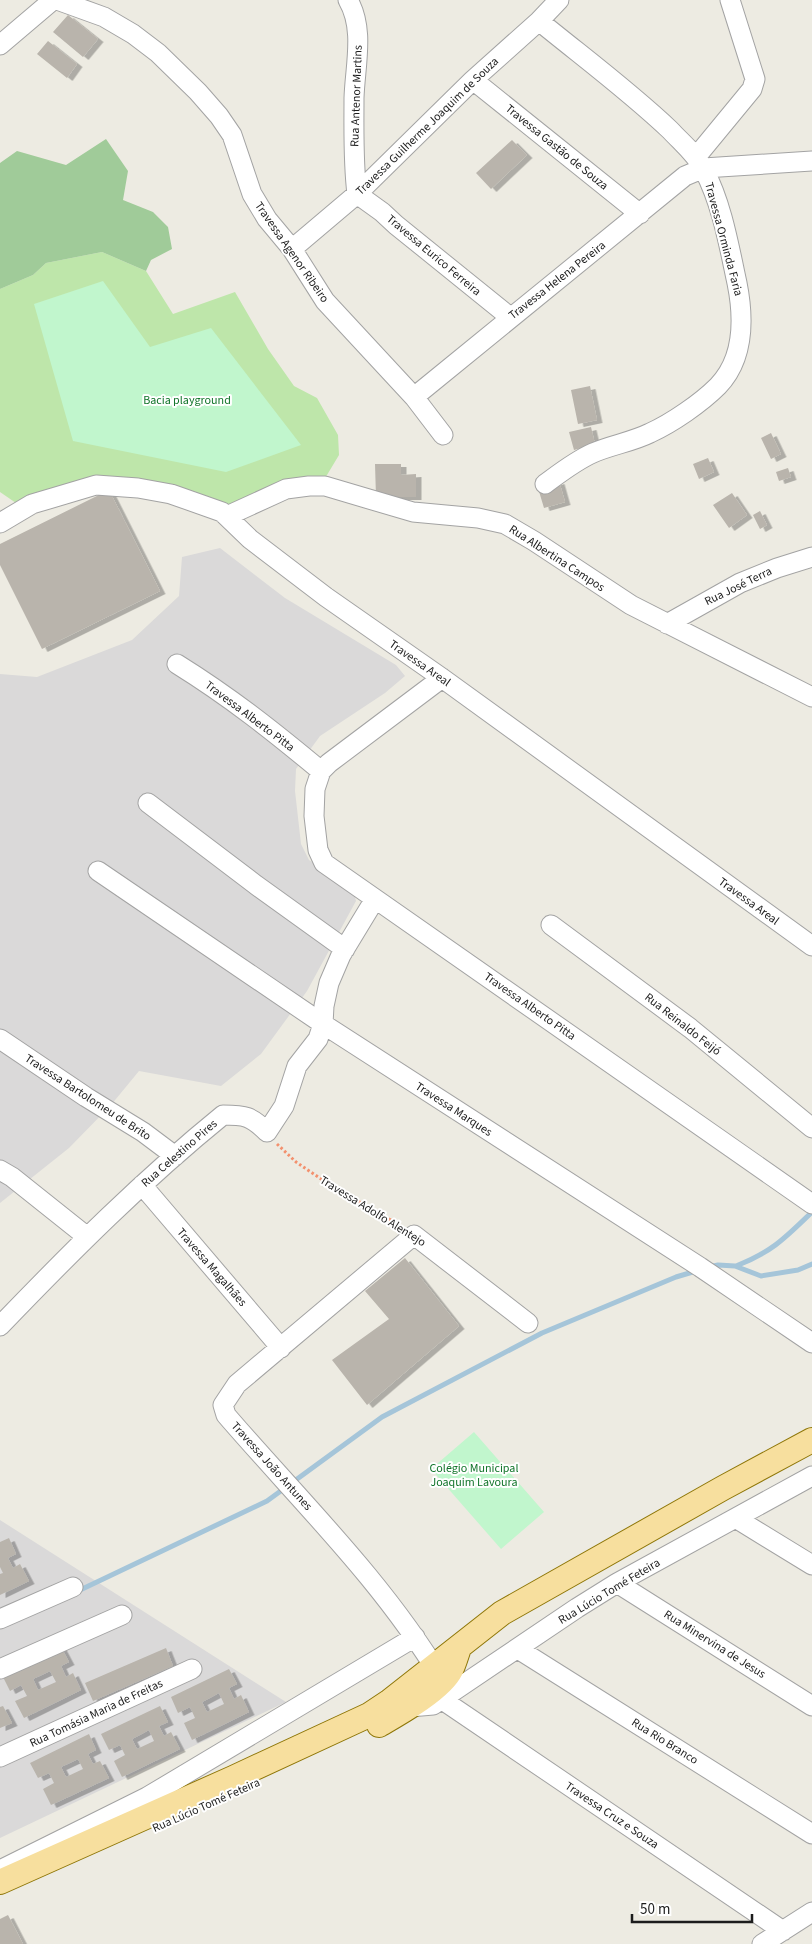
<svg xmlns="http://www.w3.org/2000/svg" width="812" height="1944" font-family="'Source Sans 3',sans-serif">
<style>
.residential{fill:#dad9d9}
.grass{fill:#bee6aa}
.forest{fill:#a0cb99}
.park{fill:#c1f6cd}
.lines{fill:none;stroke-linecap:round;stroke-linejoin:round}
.stream{stroke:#a5c5d9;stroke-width:5}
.building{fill:#b9b4ac;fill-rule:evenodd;filter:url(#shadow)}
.minor-casing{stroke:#a3a3a3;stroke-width:21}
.major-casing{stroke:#8e7607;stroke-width:26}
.path{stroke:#f3916e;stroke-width:3;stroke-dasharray:2.5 2.5;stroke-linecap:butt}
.minor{stroke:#fff;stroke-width:19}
.major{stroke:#f7df9e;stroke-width:24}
.labels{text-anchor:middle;stroke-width:4;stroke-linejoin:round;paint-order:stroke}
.street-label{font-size:12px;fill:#1c1c1c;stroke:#fff}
.park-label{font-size:12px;fill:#107429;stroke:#fff}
</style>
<defs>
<filter id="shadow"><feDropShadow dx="5.5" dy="3" stdDeviation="0" flood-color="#0004"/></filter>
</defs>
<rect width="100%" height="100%" fill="#edebe2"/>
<!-- residential -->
<path class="residential" d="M220 548 285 598 396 665 405 676 385 693 320 736 296 769 295 791 301 844 309 860 353 889 356 901 307 991 261 1054 221 1086 139 1071 111 1105 69 1148 0 1203V674L37 677 132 640 179 596 182 557Z
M0 1520 286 1702 0 1838Z"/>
<!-- grass -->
<path class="grass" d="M102 252 146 271 173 314 235 292 268 349 294 386 317 398 338 435 339 455 324 480 222 511 160 483 16 503 0 492V289L33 275 46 263Z"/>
<!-- forest -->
<path class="forest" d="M106 139 128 171 123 200 153 212 168 227 172 249 151 260 146 271 102 252 46 263 33 275 0 289V163L17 151 66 165Z"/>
<!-- park -->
<path class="park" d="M103 281 150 347 211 328 301 445 226 472 73 441 34 304Z
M474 1432 544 1512 501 1549 431 1469Z"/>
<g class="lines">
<!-- stream -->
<path class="stream" d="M736 1266C772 1252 785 1238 812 1212
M709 1267 718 1265 735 1266 761 1276 798 1270 812 1264
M78 1591 267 1501 382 1417 542 1333 676 1277 696 1271"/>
</g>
<!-- building -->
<path class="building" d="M68 15 98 39 83 57 53 32Z
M48 41 77 64 67 78 37 54Z
M512 140 527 155 491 189 476 173Z
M590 386 597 420 578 424 571 390Z
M591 427 595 444 574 450 569 432Z
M771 433 781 454 771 459 761 438Z
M708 458 714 472 699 479 693 464Z
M375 464H401V475L416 474V497H376Z
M788 468 791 477 779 481 776 472Z
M559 481 565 502 544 508 538 488Z
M109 490 160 591 42 649 0 565V544Z
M732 493 747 515 729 528 713 505Z
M760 511 767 525 760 529 753 515Z
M405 1258 459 1326 367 1405 332 1360 389 1319 365 1291Z
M9 1538 16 1554 8 1558 13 1568 20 1564 29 1581 0 1595V1574L3 1573 0 1567V1542Z
M61 1647 69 1662 61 1666 66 1677 73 1673 81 1690 24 1718 15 1701 27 1696 21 1685 10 1691 2 1675ZM50 1671 56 1682 38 1690 33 1679Z
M166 1648 173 1666 93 1701 85 1683Z
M229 1669 237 1684 229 1688 234 1699 241 1695 249 1712 192 1740 184 1723 195 1718 190 1707 178 1713 171 1697ZM219 1693 224 1704 207 1712 202 1702Z
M3 1706 12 1723 0 1728V1707Z
M160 1706 168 1722 159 1726 164 1736 171 1732 180 1749 122 1777 114 1761 125 1755 120 1745 109 1750 101 1734ZM149 1730 154 1741 137 1749 132 1739Z
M89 1734 96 1750 88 1754 93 1764 100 1761 109 1778 51 1805 43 1789 54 1783 49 1773 38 1778 30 1763ZM78 1759 83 1769 66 1777 61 1767Z
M8 1915 23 1944H0V1919Z"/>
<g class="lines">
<defs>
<path id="minor" d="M57 0 104 17 133 34 158 53 198 92 219 116 232 135 252 194 267 219 292 249 325 301 414 397 443 435
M348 0C365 29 355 66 354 98 354 130 353 162 357 194L382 212 396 225 510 317
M539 21C583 57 629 91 670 130 682 143 696 154 704 170 722 204 729 246 737 283 744 318 745 358 718 386 701 403 672 423 650 433 632 442 611 445 593 453 575 461 560 473 545 484
M0 45 53 0
M473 80 640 214
M696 157 752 89 755 79 730 0
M292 249 357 194 473 80 539 21 559 0
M414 397 685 176 704 168 812 161
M227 516 286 489 309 486H325L413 512 478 518 505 524 534 541 631 605 812 697
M0 523 32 504 96 485 138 488 171 494 222 512 250 539 326 597 442 678 812 946
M667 624 740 583 777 568 812 557
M177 664C230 697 273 731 321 771
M442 678 329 763 321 771 315 789 314 816 318 850 324 863 812 1204
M148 803 256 885 345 949
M98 871 323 1024 700 1267 812 1343
M551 925 690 1028 812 1128
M0 1039 86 1097 143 1132 175 1156
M0 1170 12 1177 86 1236
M142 1185 281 1348
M0 1326C71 1252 143 1180 223 1115 245 1115 251 1116 267 1132L284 1106 297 1066 318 1039 323 1024 324 1006 329 983 341 955 375 899
M737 1519 812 1565
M617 1583 812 1706
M0 1619 73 1587
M518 1649 812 1834
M0 1669 122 1615
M441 1678C382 1580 300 1501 226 1415L223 1405 237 1384 414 1235 528 1323
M441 1699 783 1931
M410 1707 433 1705 577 1608 617 1583 812 1476
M0 1757 192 1669
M0 1870 147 1797 415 1637
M762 1944 812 1912"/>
<path id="major" d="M379 1725C398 1714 441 1690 451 1670 454 1664 456 1657 458 1651
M0 1882 233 1778 369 1715 390 1701 502 1613 723 1488 812 1440"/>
</defs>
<!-- minor casing -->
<use href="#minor" class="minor-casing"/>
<!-- major casing -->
<use href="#major" class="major-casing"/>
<!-- path -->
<path class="path" d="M277 1144 296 1162 330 1185 401 1226"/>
<!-- minor -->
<use href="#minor" class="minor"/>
<!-- major -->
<use href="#major" class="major"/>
</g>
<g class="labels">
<!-- street labels -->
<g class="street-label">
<text transform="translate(356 96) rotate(-88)" y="4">Rua Antenor Martins</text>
<text transform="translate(427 126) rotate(-44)" y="4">Travessa Guilherme Joaquim de Souza</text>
<text transform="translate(557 147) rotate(39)" y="4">Travessa Gastão de Souza</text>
<text transform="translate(724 239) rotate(75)" y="4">Travessa Orminda Faria</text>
<text transform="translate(292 252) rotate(55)" y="4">Travessa Agenor Ribeiro</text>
<text transform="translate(434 255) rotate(40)" y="4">Travessa Eurico Ferreira</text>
<text transform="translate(557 280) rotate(-38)" y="4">Travessa Helena Pereira</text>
<text transform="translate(557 558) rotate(33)" y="4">Rua Albertina Campos</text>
<text transform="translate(738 586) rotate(-26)" y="4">Rua José Terra</text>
<text transform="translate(420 663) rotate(35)" y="4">Travessa Areal</text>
<text transform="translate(250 716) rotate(37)" y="4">Travessa Alberto Pitta</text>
<text transform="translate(749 901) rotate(36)" y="4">Travessa Areal</text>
<text transform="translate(530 1006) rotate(35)" y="4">Travessa Alberto Pitta</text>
<text transform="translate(683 1024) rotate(38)" y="4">Rua Reinaldo Feijó</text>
<text transform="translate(88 1097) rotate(33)" y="4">Travessa Bartolomeu de Brito</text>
<text transform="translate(454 1109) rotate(33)" y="4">Travessa Marques</text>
<text transform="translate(179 1153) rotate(-41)" y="4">Rua Celestino Pires</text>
<text transform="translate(373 1211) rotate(32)" y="4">Travessa Adolfo Alentejo</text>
<text transform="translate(212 1267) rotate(49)" y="4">Travessa Magalhães</text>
<text transform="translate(272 1466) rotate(48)" y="4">Travessa João Antunes</text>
<text transform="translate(609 1591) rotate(-31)" y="4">Rua Lúcio Tomé Feteira</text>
<text transform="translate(715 1644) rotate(32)" y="4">Rua Minervina de Jesus</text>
<text transform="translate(96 1713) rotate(-25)" y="4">Rua Tomásia Maria de Freitas</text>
<text transform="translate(665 1741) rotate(32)" y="4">Rua Rio Branco</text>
<text transform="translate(206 1805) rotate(-24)" y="4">Rua Lúcio Tomé Feteira</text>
<text transform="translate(612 1815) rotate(34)" y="4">Travessa Cruz e Souza</text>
</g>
<!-- park labels -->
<g class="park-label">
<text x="187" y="404">Bacia playground</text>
<text x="474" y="1472">Colégio Municipal<tspan x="474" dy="14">Joaquim Lavoura</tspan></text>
</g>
</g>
<!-- scale -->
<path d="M632 1914v8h120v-8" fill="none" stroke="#1c1c1c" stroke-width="2.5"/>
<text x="640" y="1914" font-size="15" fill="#1c1c1c" stroke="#ffffff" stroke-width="4" paint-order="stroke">50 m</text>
</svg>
